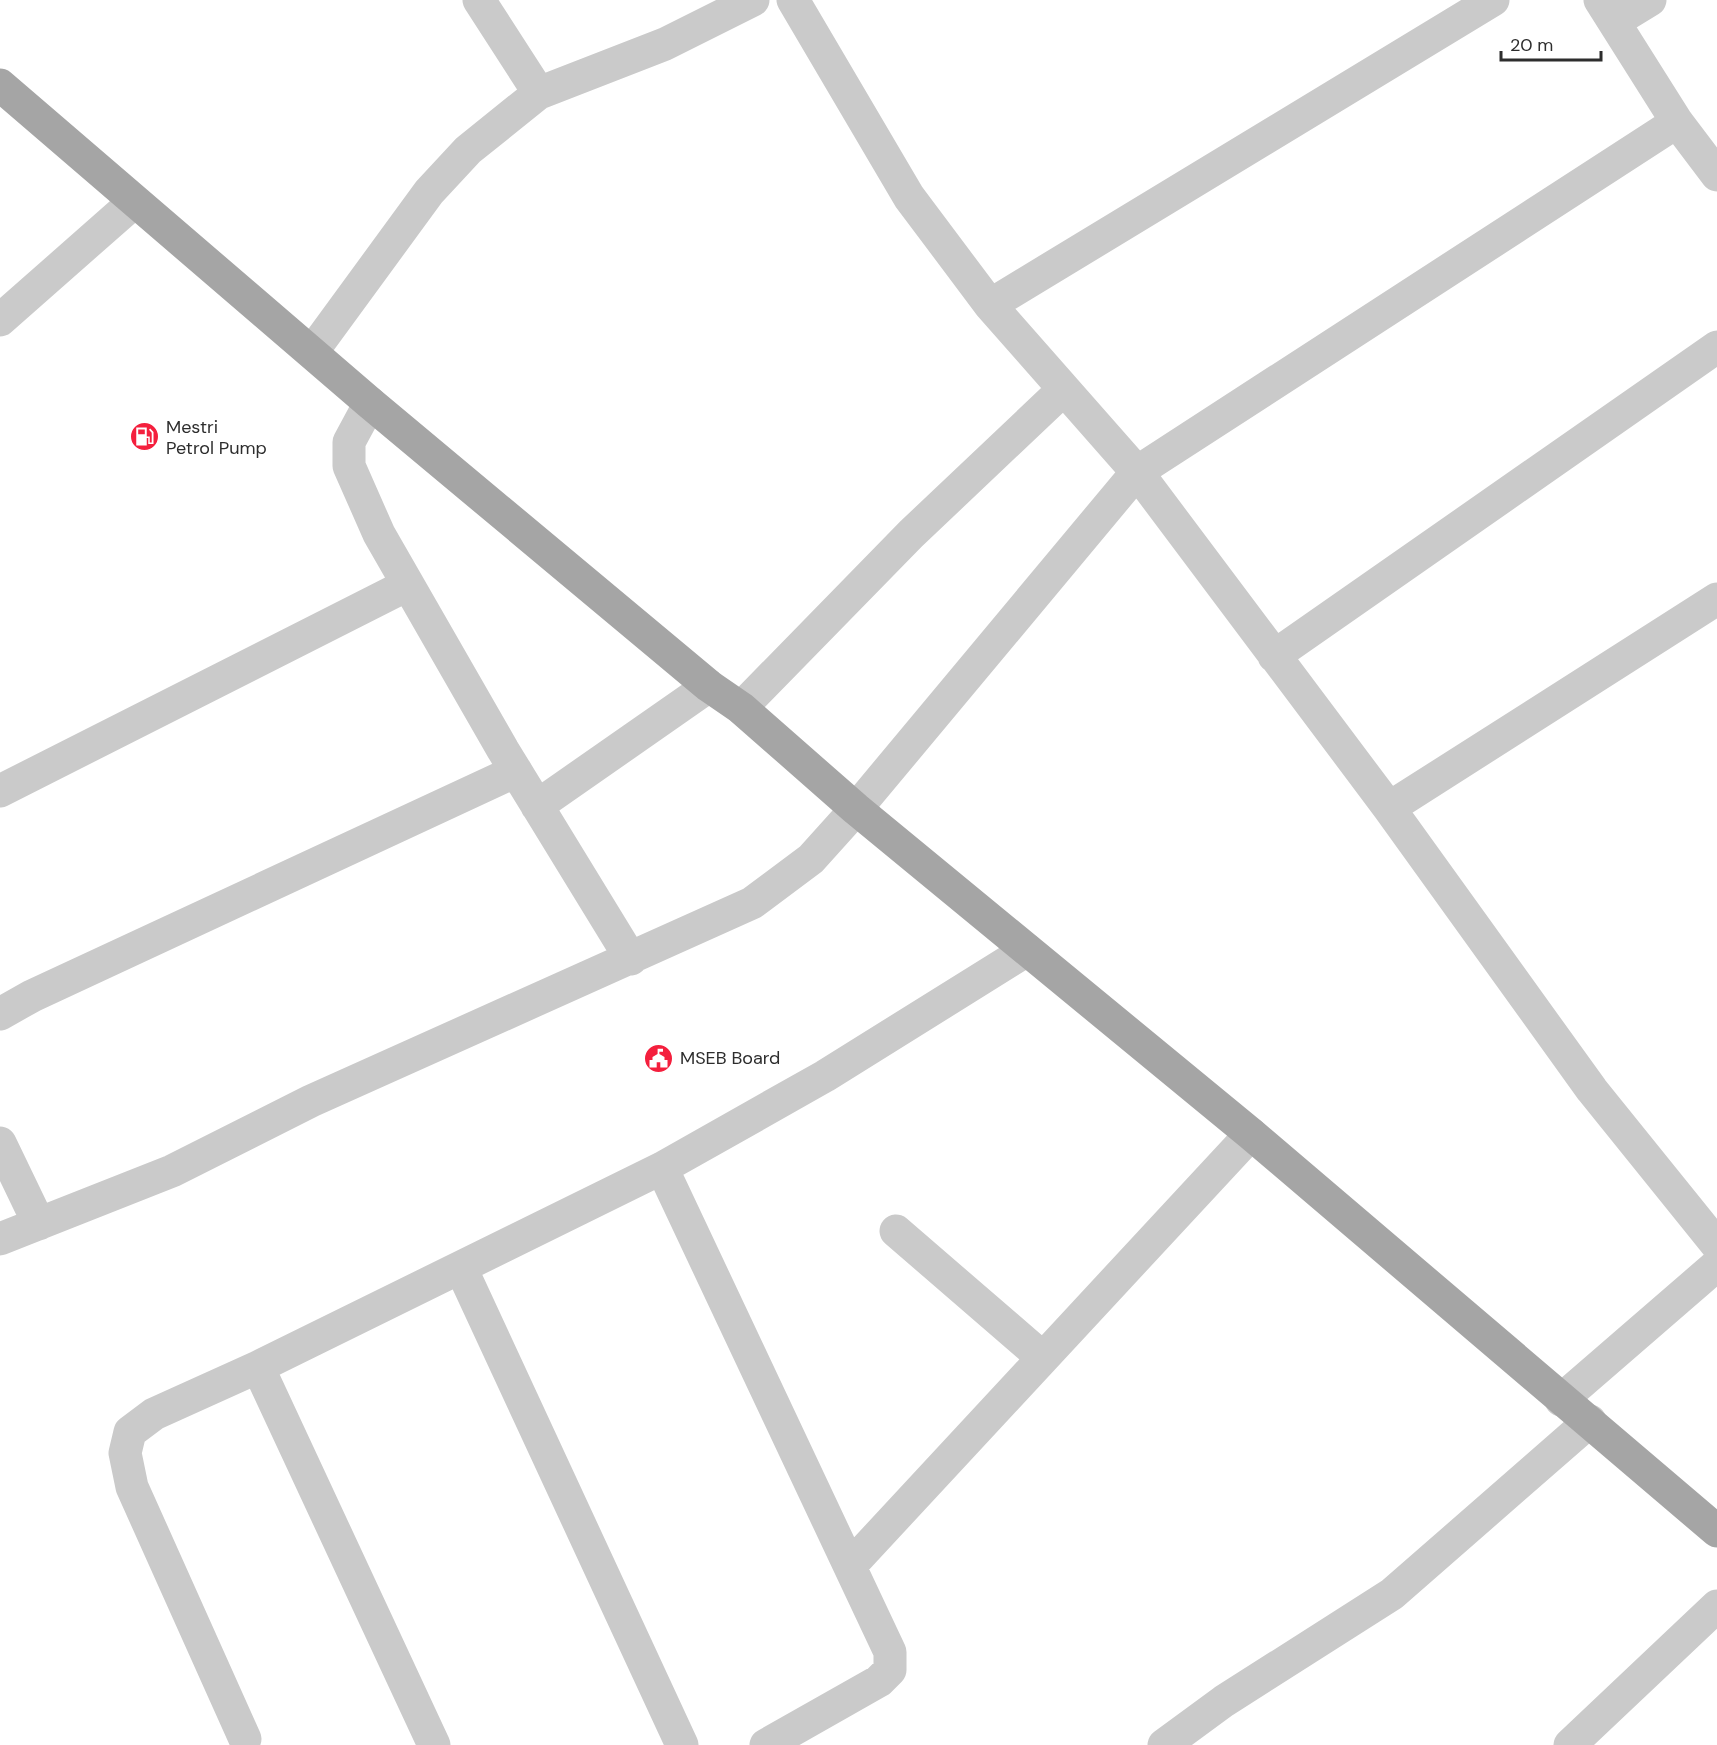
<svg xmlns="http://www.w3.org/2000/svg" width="1717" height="1745" font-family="'DM Sans',sans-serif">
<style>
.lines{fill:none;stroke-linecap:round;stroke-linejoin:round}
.minor{stroke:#cacaca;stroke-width:33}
.major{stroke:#a5a5a5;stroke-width:33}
.labels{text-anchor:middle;stroke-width:6;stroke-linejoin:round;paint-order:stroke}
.poi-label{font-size:18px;fill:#2d2d2d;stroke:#fff;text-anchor:start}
</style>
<rect width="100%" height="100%" fill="#fff"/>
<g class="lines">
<!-- minor -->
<path class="minor" d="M479 0 539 93
M793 0 909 197 990 305 1137 472 1389 808 1592 1090 1717 1245
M1600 0 1677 122 1717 175
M1614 22 1650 0
M990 305 1493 0
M0 320 134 202
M312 352 429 192 468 150 539 93 665 44 753 0
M370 403 349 442V466L379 534 503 750 631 959
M1274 656 1717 347
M741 708 911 534 1063 390
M0 791 407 585
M537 806 709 686
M1389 808 1717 599
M0 1014 32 996 516 771
M0 1143 39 1224
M662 1168 890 1652V1670L879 1681 766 1745
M896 1231 1043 1358
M0 1239 172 1171 311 1101 752 903 811 859 856 809 1137 472 1677 122
M461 1268 682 1745
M258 1367 434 1745
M1561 1400 1717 1265
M850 1566 1251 1134
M245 1739 132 1487 125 1453 130 1432 154 1414 258 1367 662 1168 825 1076 1027 950
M1164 1745 1224 1701 1392 1594 1590 1421
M1570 1745 1717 1606"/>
<!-- major -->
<path class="major" d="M0 85 370 403 709 686 741 708 856 809 1251 1134 1717 1531"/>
</g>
<!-- icons -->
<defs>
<symbol id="fuel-disc" viewBox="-11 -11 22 22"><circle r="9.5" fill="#f41f3d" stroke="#fff"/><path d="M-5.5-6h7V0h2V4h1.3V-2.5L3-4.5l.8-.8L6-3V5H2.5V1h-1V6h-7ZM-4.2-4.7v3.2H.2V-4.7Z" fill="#fff"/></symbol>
<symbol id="civic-disc" viewBox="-11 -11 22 22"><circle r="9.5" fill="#f41f3d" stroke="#fff"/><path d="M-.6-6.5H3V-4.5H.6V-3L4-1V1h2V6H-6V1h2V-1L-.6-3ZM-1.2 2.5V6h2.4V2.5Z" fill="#fff"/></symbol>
</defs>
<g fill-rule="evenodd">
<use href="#fuel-disc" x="128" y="420" width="33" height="33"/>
<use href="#civic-disc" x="642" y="1042" width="33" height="33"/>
</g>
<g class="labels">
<!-- poi labels -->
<g class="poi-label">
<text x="166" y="433">Mestri<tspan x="166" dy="21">Petrol Pump</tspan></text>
<text x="680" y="1064">MSEB Board</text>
</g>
</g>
<!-- scale -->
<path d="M1501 51v9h100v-9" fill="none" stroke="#2d2d2d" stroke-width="3"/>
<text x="1510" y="51" font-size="18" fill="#2d2d2d" stroke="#ffffff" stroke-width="4.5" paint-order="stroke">20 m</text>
</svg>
